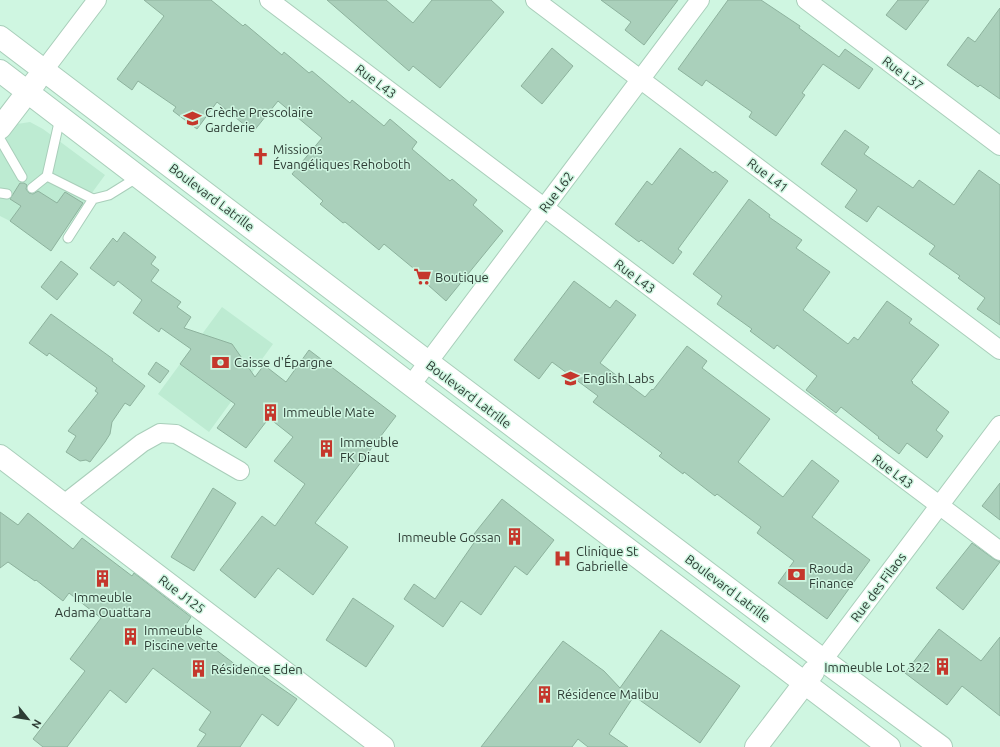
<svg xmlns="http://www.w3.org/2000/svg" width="1000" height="747" font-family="Ubuntu,sans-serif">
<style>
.built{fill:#bdebd2}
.building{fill:#aad0bb;stroke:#8db29d}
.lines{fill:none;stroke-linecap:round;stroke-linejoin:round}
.lane-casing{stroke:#a9ceba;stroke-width:11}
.street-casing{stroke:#a9ceba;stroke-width:20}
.secondary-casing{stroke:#a9ceba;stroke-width:24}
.lane{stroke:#fff;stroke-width:9}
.street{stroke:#fff;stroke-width:18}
.secondary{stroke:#fff;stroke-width:22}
.labels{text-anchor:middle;stroke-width:3;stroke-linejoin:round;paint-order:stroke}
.street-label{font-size:13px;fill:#2e3d35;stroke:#cff6e1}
.poi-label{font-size:13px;fill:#2e3d35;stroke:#cff6e1;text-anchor:start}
</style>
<rect width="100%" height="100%" fill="#cff6e1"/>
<!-- built -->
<path class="built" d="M30 122 43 129 105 175 59 238 18 210 10 221 0 216V147L17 124Z
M222 307 273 344 209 432 158 394Z"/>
<!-- building -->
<path class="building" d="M144 0H211L243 26 245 24 282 55 284 52 309 73 312 71 350 103 352 100 384 126 390 119 417 142 412 149 450 181 452 179 477 200 473 205 503 231 446 301 428 285 430 282 384 244 379 250 345 222 343 223 320 204 323 201 292 174 322 138 278 101 253 132 217 102 197 129 173 111 176 107 138 81 132 90 117 79 164 16Z
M327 0H386L413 23 432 0H491L504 12 440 88 413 66 409 71Z
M601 0H678L644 45 625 30 631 22Z
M728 0H761L800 26 799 28 839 57 845 49 873 69 859 89 823 64 802 93 805 95 776 136 749 117 752 112 706 80 702 86 678 69Z
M898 0H929L906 30 886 15Z
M1000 8V99L980 85 978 87 947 65 968 37 975 42Z
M552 48 573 66 542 104 521 86Z
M845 130 869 147 864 154 913 188 919 180 954 205 979 170 1000 185V325L977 309 985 298 958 278 960 276 929 254 935 246 878 206 867 222 845 207 857 190 821 164Z
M680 148 713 173 715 171 728 181 678 249 682 252 673 264 641 240 639 242 615 224 647 181 652 185Z
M20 183H24L27 185 26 189 29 193 33 194 38 191 57 203 65 192 83 203 51 251 10 221 21 206 10 199Z
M749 199 770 215 769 217 802 240 796 248 830 272 803 310 848 344 854 337 858 340 887 301 912 319 909 323 939 345 911 381 913 382 912 383 949 412 936 430 943 436 927 458 907 443 899 454 878 438 879 437 841 407 836 413 806 390 817 376 777 345 774 349 750 331 752 329 717 304 722 296 693 274Z
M124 232 156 257 151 264 159 270 151 281 181 302 177 307 191 317 184 328 232 344 255 377 264 365 286 382 309 350 396 416 315 523 348 547 313 595 278 568 255 598 220 570 262 516 275 526 305 484 274 461 293 437 269 418 246 448 217 428 235 404 180 364 191 349 161 328 159 332 133 313 142 300 118 281 114 286 90 268 113 238 117 242Z
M61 261 78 274 57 300 41 287Z
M574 281 610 308 616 300 636 315 600 363 645 397 652 389 653 390 687 346 707 361 702 368 770 419 738 462 783 497 812 460 839 481 812 517 870 560 827 619 778 583 794 561 757 533 761 527 717 494 715 496 684 472 683 474 659 456 662 453 593 402 598 396 552 362 539 379 514 360Z
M51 314 113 359 112 361 145 386 130 406 125 403 112 422 110 434 105 442 90 462 86 460 80 461 66 452 76 436 68 431 98 393 95 391 97 388 49 353 47 356 29 343Z
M156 362 169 371 160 383 148 374Z
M1000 483V520L982 506Z
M213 488 236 503 194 571 171 557Z
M502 499 554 540 527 575 515 566 481 615 461 601 443 627 404 599 414 584 435 599 478 537 474 534Z
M0 512 18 525 28 513 73 549 82 538 132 576 134 573 191 617 185 626 245 672 249 666 297 699 278 726 262 714 240 747H197L206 734 199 730 211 712 153 668 126 703 110 690 67 747H43L33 739 85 671 70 659 101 618 69 593 63 601 36 580 35 581 8 562 0 568Z
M972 543 994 559 1000 562 963 610 936 588Z
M353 598 394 626 366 667 326 640Z
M939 629 981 661 1000 637V716L962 686 947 705 905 673Z
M661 630 740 686 700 743 634 696 609 734 628 747H588L578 739 572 747H481L563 641 604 671 620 688Z"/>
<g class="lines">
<defs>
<path id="lane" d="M0 139 22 177
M47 176 93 199 109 195 138 177
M32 188 47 176 60 118
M0 193 7 194
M68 238 93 199"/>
<path id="street" d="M269 0 1000 551
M535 0 1000 350
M806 0 1000 146
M44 70 97 0
M411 385 700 0
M64 504 142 443 160 433 176 434 240 471
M823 660 1000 425"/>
<path id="secondary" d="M0 37 428 362 823 660 941 747
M0 71 411 385 889 747
M0 128 36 81
M0 456 383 747
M756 747 813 672"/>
</defs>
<!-- lane casing -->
<use href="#lane" class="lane-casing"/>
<!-- street casing -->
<use href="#street" class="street-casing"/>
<!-- secondary casing -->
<use href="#secondary" class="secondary-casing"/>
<!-- lane -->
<use href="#lane" class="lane"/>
<!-- street -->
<use href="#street" class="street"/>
<!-- secondary -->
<use href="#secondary" class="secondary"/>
</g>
<!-- icons -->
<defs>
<symbol id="school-bare" viewBox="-9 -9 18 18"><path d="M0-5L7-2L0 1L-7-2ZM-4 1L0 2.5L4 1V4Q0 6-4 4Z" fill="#c5372c" stroke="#cff6e1" stroke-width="2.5" paint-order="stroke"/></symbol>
<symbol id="church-bare" viewBox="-9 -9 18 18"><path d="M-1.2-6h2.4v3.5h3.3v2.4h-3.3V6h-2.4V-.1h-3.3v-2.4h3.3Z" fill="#c5372c" stroke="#cff6e1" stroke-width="2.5" paint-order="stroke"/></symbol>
<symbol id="supermarket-bare" viewBox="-9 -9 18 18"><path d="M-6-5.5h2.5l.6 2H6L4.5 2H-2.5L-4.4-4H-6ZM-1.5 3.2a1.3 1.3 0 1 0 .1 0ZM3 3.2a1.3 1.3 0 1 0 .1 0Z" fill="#c5372c" stroke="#cff6e1" stroke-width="2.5" paint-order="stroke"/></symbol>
<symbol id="bank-bare" viewBox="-9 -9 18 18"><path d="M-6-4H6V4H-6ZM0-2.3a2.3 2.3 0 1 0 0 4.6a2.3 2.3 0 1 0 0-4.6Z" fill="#c5372c" stroke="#cff6e1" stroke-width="2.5" paint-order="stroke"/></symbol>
<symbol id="university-bare" viewBox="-9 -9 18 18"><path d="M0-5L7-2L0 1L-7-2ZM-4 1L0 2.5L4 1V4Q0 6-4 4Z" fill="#c5372c" stroke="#cff6e1" stroke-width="2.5" paint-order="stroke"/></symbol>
<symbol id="building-bare" viewBox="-9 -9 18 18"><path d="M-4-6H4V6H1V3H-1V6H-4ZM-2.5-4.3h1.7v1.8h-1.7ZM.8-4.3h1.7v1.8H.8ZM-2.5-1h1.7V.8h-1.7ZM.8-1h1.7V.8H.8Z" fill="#c5372c" stroke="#cff6e1" stroke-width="2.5" paint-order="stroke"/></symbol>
<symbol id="hospital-bare" viewBox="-9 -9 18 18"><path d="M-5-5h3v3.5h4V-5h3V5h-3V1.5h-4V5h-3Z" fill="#c5372c" stroke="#cff6e1" stroke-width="2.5" paint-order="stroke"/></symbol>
</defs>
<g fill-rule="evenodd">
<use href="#school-bare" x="180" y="106" width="25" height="25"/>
<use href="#church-bare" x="248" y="144" width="25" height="25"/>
<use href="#supermarket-bare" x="410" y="264" width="25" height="25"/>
<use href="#bank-bare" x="208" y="350" width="25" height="25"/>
<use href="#university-bare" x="558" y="366" width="25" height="25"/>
<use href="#building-bare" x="258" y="400" width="25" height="25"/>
<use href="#building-bare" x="314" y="436" width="25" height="25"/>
<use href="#building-bare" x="502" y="524" width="25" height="25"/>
<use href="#hospital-bare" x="550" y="546" width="25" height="25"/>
<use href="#bank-bare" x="784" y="562" width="25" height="25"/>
<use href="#building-bare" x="90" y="566" width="25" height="25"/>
<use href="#building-bare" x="118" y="624" width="25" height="25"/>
<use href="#building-bare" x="930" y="654" width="25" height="25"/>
<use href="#building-bare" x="186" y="656" width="25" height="25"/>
<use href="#building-bare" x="532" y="682" width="25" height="25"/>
</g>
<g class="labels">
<!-- street labels -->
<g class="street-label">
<text transform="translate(903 73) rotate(37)" y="5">Rue L37</text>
<text transform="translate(376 81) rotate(37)" y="5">Rue L43</text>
<text transform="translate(768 175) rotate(37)" y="5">Rue L41</text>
<text transform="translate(556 192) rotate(-53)" y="5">Rue L62</text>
<text transform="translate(212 197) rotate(37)" y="5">Boulevard Latrille</text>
<text transform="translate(635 276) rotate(37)" y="5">Rue L43</text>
<text transform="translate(469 394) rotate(37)" y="5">Boulevard Latrille</text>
<text transform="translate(893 471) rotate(37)" y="5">Rue L43</text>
<text transform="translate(878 587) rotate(-53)" y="5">Rue des Filaos</text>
<text transform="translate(728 588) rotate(37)" y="5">Boulevard Latrille</text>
<text transform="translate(182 594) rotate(37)" y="5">Rue J125</text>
</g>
<!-- poi labels -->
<g class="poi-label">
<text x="205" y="117">Crèche Prescolaire<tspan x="205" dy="15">Garderie</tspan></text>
<text x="273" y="154">Missions<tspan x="273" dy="15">Évangéliques Rehoboth</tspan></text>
<text x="435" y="282">Boutique</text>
<text x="234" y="367">Caisse d'Épargne</text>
<text x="583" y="383">English Labs</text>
<text x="283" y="417">Immeuble Mate</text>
<text x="340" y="447">Immeuble<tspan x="340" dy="15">FK Diaut</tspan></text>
<text x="501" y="542" text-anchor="end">Immeuble Gossan</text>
<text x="576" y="556">Clinique St<tspan x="576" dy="15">Gabrielle</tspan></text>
<text x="809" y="573">Raouda<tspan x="809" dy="15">Finance</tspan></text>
<text x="103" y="602" text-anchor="middle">Immeuble<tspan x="103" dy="15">Adama Ouattara</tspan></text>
<text x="144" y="635">Immeuble<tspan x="144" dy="15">Piscine verte</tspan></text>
<text x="930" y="672" text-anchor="end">Immeuble Lot 322</text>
<text x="211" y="674">Résidence Eden</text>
<text x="557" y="699">Résidence Malibu</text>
</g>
</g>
<!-- north arrow -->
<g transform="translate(28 719) rotate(120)" stroke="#cff6e1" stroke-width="3" paint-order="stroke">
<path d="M0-3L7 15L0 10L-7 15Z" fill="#2e3d35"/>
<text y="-6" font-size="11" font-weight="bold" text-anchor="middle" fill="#2e3d35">N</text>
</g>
</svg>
